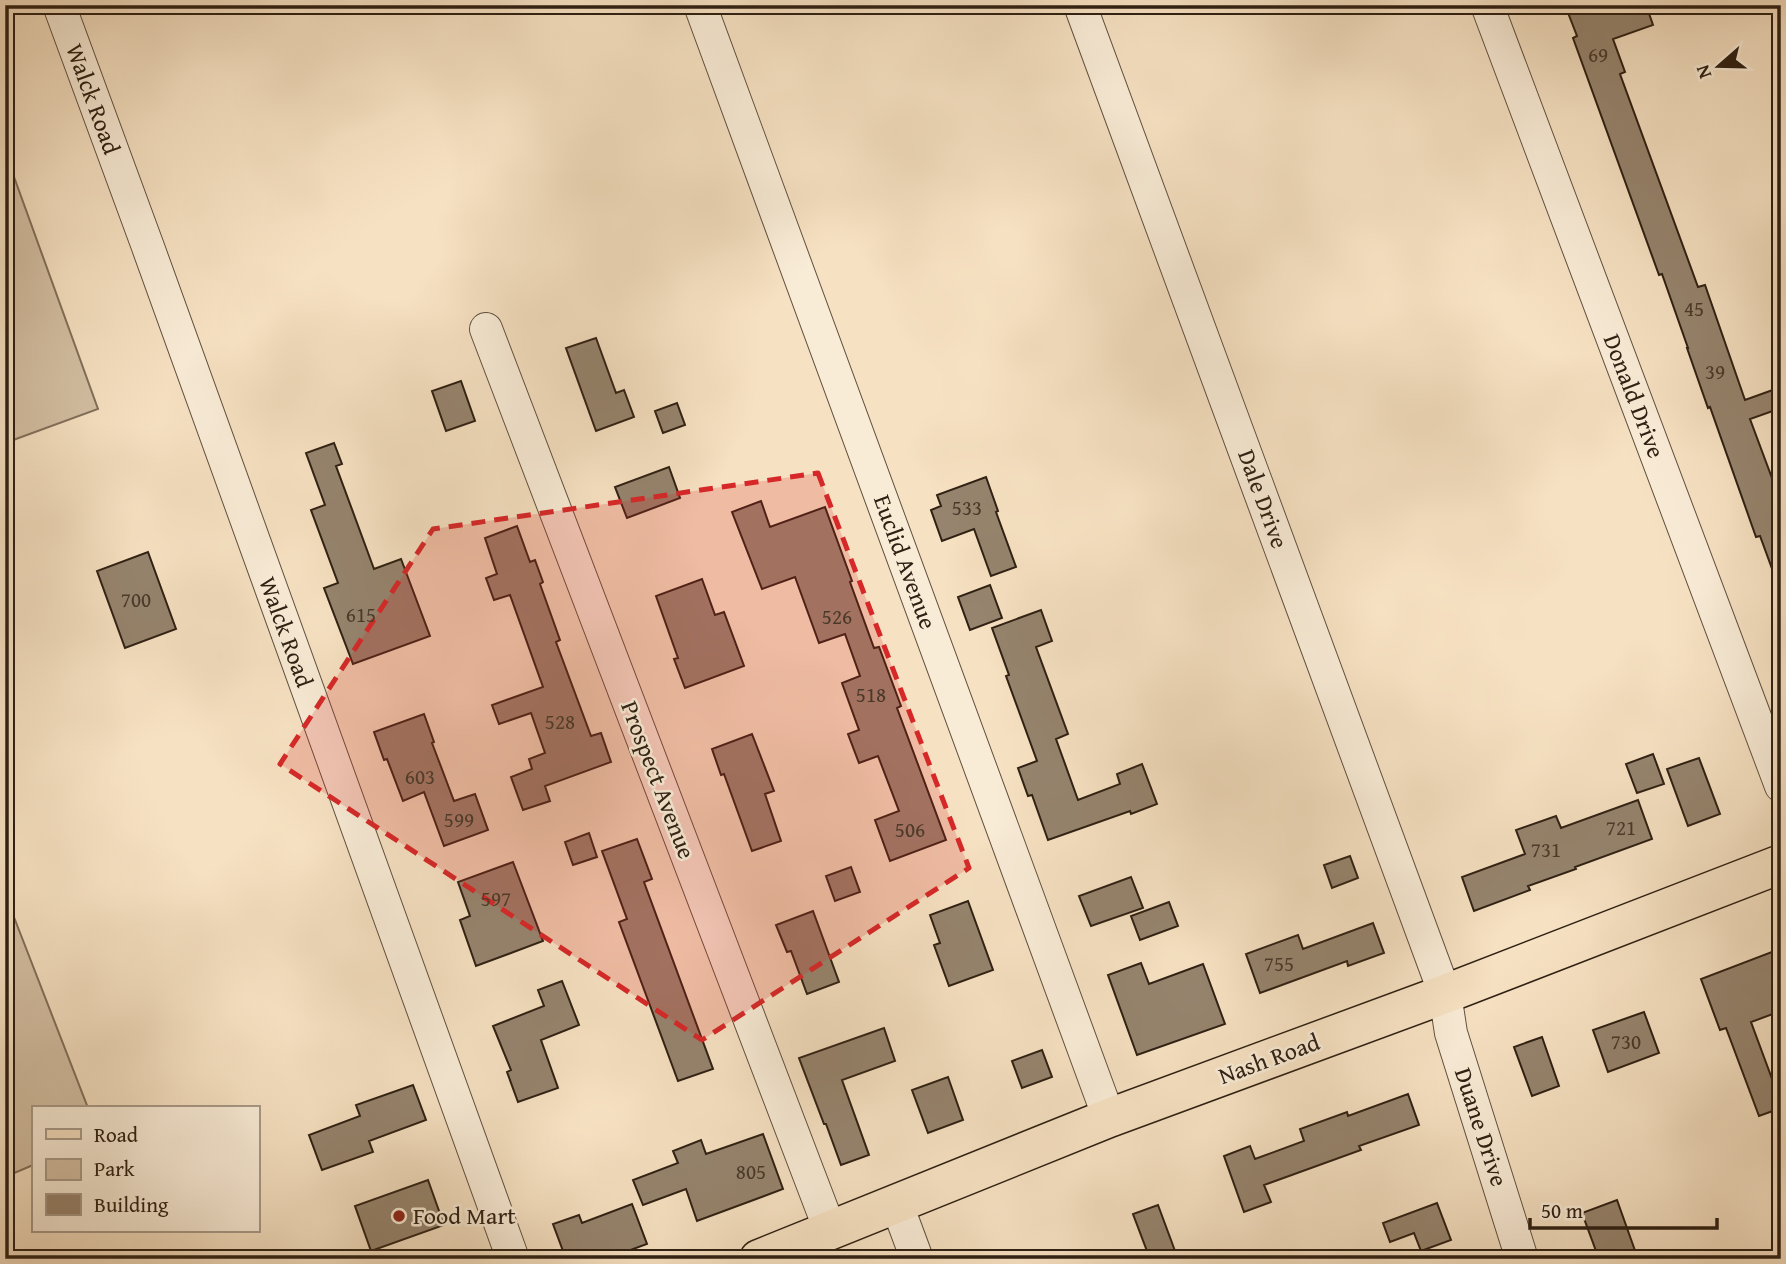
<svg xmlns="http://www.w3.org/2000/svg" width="1786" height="1264" font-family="'Gentium Book Plus',serif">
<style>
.green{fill:#d4c0a4;stroke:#82705c;stroke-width:2}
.building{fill:#96846e;stroke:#2f2013;stroke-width:2}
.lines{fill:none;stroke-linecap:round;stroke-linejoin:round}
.minor-casing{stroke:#61503f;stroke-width:34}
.major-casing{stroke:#2f2013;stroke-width:41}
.minor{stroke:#f9ecd7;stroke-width:32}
.major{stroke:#f6e1c2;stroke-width:38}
.marked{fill:#d62828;fill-opacity:0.2;stroke:#d62828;stroke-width:5;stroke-dasharray:14 9;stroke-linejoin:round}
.poi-dot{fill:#8f2418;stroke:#f9ecd7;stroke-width:2.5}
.labels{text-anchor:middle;stroke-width:5;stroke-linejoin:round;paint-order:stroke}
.number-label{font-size:21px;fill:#49392a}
.street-label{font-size:24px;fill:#2f2013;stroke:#f9ecd7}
.poi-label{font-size:24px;fill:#2f2013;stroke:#f9ecd7;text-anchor:start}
</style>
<rect width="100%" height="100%" fill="#f6e1c2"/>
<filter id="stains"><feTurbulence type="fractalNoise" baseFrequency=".00286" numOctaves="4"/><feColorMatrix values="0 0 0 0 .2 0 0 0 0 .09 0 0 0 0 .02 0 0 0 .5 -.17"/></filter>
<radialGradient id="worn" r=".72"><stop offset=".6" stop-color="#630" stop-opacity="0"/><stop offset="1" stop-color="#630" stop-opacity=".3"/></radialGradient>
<!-- green -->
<path class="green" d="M5 152 98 409 5 443Z
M5 894 88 1108H33V1165L5 1177Z"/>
<!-- building -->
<path class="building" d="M1565 5H1646L1653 25 1613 39 1625 72 1620 74 1698 287 1705 285 1745 400 1781 387V408L1750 419 1772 478 1781 475V585H1778L1760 536 1756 537 1710 407 1708 408 1687 348H1688L1662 274 1659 275 1573 38 1577 36Z
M596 338 616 393 624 390 634 417 596 431 566 348Z
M461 381 475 421 446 431 432 391Z
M677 403 685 425 663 433 655 411Z
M334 443 342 464 336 466 374 569 401 559 430 636 353 664 324 588 338 583 311 510 325 505 306 453Z
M669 467 680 498 627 518 615 487Z
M986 477 998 511 996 512 1016 567 991 576 974 529 942 541 931 510 941 506 937 495Z
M761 501 770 527 825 507 852 581 850 582 874 648 879 647 901 706 897 708 946 840 890 861 875 820 899 811 878 756 859 763 848 734 859 730 842 683 860 676 845 634 819 643 795 577 762 589 732 512Z
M517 526 530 562 535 560 543 582 540 584 560 640 556 642 591 736 601 733 611 762 545 786 550 801 523 810 511 777 532 769 529 759 545 753 531 713 499 724 492 705 543 687 510 595 494 600 486 578 497 574 485 538Z
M148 552 176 629 125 648 97 571Z
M702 579 715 615 724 612 744 666 685 688 674 659 678 658 656 596Z
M990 585 1002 618 970 630 958 597Z
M1041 610 1052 641 1036 647 1068 734 1056 739 1078 800 1120 784 1117 774 1142 764 1157 804 1131 814 1130 811 1048 840 1032 795 1028 796 1018 768 1037 761 1006 676 1009 675 992 628Z
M424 714 434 742 432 743 454 801 475 794 488 830 444 846 424 792 403 801 387 759 384 760 374 732Z
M752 734 774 791 765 794 781 841 752 851 724 774 721 775 712 749Z
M1653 754 1664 784 1637 793 1626 764Z
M1699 758 1720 814 1688 826 1667 769Z
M1638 800 1652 839 1575 867 1576 869 1528 886 1530 890 1474 911 1462 877 1525 854 1516 830 1556 816 1561 828Z
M589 833 597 857 573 865 565 842Z
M637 839 652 879 644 882 713 1069 678 1081 619 922 627 919 602 851Z
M1350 856 1358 878 1332 888 1324 865Z
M513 862 543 941 476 966 460 920 470 916 458 882Z
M851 867 860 892 835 901 826 876Z
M1131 877 1143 908 1091 926 1079 896Z
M968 901 993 970 949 986 934 945 940 943 930 915Z
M1169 902 1178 926 1140 940 1131 916Z
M813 911 839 982 807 994 791 951 787 952 776 925Z
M1373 923 1384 953 1348 966 1347 961 1260 993 1246 954 1298 935 1303 949Z
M1777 950 1781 961V1011L1751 1022 1781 1103V1108L1759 1116 1726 1028 1720 1030 1701 979Z
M1141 963 1149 984 1203 964 1225 1024 1137 1055 1108 975Z
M562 981 579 1025 541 1040 558 1088 518 1102 507 1072 511 1070 493 1026 544 1006 538 990Z
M1644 1012 1659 1053 1608 1072 1593 1030Z
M884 1028 895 1061 842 1080 869 1155 841 1165 826 1124H824L799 1058Z
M1542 1037 1559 1086 1532 1096 1514 1047Z
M1042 1050 1052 1077 1022 1088 1012 1061Z
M948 1077 963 1120 928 1133 912 1090Z
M413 1085 426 1120 369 1141 373 1152 322 1170 309 1135 360 1116 356 1105Z
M1408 1094 1419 1125 1359 1146 1361 1150 1264 1185 1271 1202 1244 1212 1224 1156 1250 1146 1255 1159 1304 1141 1300 1129 1347 1112 1348 1116Z
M763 1134 783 1189 697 1221 686 1189 643 1205 633 1180 678 1163 673 1151 701 1140 706 1154Z
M428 1180 444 1225 371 1251 355 1206Z
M1617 1200 1638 1259H1599L1582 1213Z
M1437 1203 1451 1240 1421 1251 1414 1233 1390 1242 1383 1223Z
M632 1204 647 1244 606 1259H566L553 1224 579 1215 582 1223Z
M1158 1205 1178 1259H1150L1133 1214Z"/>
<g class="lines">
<defs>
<path id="minor" d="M59 5 148 247 513 1259
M700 5 1109 1118
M1080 5 1445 994 1451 1033 1522 1259
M1487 5 1781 786
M486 329 830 1230
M897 1205 917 1259"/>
<path id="major" d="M759 1259 1109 1118 1445 994 1781 864"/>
</defs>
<!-- minor casing -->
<use href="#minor" class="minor-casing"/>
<!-- major casing -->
<use href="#major" class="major-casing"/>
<!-- minor -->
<use href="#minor" class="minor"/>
<!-- major -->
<use href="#major" class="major"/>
</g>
<!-- marked area -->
<path class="marked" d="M818 473 969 868 702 1040 280 764 433 529Z"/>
<!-- markers -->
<circle class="poi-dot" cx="399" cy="1216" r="7"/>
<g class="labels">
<!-- number labels -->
<g class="number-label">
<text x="1598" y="62">69</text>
<text x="1694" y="316">45</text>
<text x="1715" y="379">39</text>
<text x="967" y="515">533</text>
<text x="136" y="607">700</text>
<text x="361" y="622">615</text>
<text x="837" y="624">526</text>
<text x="871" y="702">518</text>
<text x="560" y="729">528</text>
<text x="420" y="784">603</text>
<text x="459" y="827">599</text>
<text x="1621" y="835">721</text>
<text x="910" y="837">506</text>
<text x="1546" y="857">731</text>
<text x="496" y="906">597</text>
<text x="1279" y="971">755</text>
<text x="1626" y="1049">730</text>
<text x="751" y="1179">805</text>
</g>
<!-- street labels -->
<g class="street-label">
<text transform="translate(93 99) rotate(70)" y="8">Walck Road</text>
<text transform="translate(1634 396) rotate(69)" y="8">Donald Drive</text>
<text transform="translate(1263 499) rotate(70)" y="8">Dale Drive</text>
<text transform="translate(905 562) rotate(70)" y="8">Euclid Avenue</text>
<text transform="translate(286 632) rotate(70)" y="8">Walck Road</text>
<text transform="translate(658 780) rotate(69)" y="8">Prospect Avenue</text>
<text transform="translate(1269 1059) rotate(-20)" y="8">Nash Road</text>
<text transform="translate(1481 1127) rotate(72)" y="8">Duane Drive</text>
</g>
<!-- poi labels -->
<g class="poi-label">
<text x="413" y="1224">Food Mart</text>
</g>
</g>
<!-- margin -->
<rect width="1786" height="1264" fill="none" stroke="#f6e1c2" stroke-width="28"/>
<rect x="7" y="7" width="1772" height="1250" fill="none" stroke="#2f2013" stroke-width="3.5"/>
<rect x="14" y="14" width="1758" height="1236" fill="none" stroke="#2f2013" stroke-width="2"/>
<!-- legend -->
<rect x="32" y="1106" width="228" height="126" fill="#f9ecd7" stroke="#a89a89" stroke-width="2"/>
<rect x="46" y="1129" width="35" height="10" fill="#f6e1c2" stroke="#a89a89" stroke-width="2"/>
<text x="94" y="1142" font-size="21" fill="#2f2013">Road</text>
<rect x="46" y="1159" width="35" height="21" fill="#d4c0a4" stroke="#a89a89" stroke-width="2"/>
<text x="94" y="1176" font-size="21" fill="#2f2013">Park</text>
<rect x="46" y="1194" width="35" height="21" fill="#96846e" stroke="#a89a89" stroke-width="2"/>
<text x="94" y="1212" font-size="21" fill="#2f2013">Building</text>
<!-- north arrow -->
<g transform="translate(1719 66) rotate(250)" stroke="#f9ecd7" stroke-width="5" paint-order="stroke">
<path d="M0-5L12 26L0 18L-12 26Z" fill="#2f2013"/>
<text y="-10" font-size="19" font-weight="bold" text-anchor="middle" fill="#2f2013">N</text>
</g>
<!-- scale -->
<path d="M1530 1218v10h187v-10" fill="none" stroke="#2f2013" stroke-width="3.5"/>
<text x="1541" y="1218" font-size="21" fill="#2f2013" stroke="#f9ecd7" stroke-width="5" paint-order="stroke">50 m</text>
<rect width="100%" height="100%" filter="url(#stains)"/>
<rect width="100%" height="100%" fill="url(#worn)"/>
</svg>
